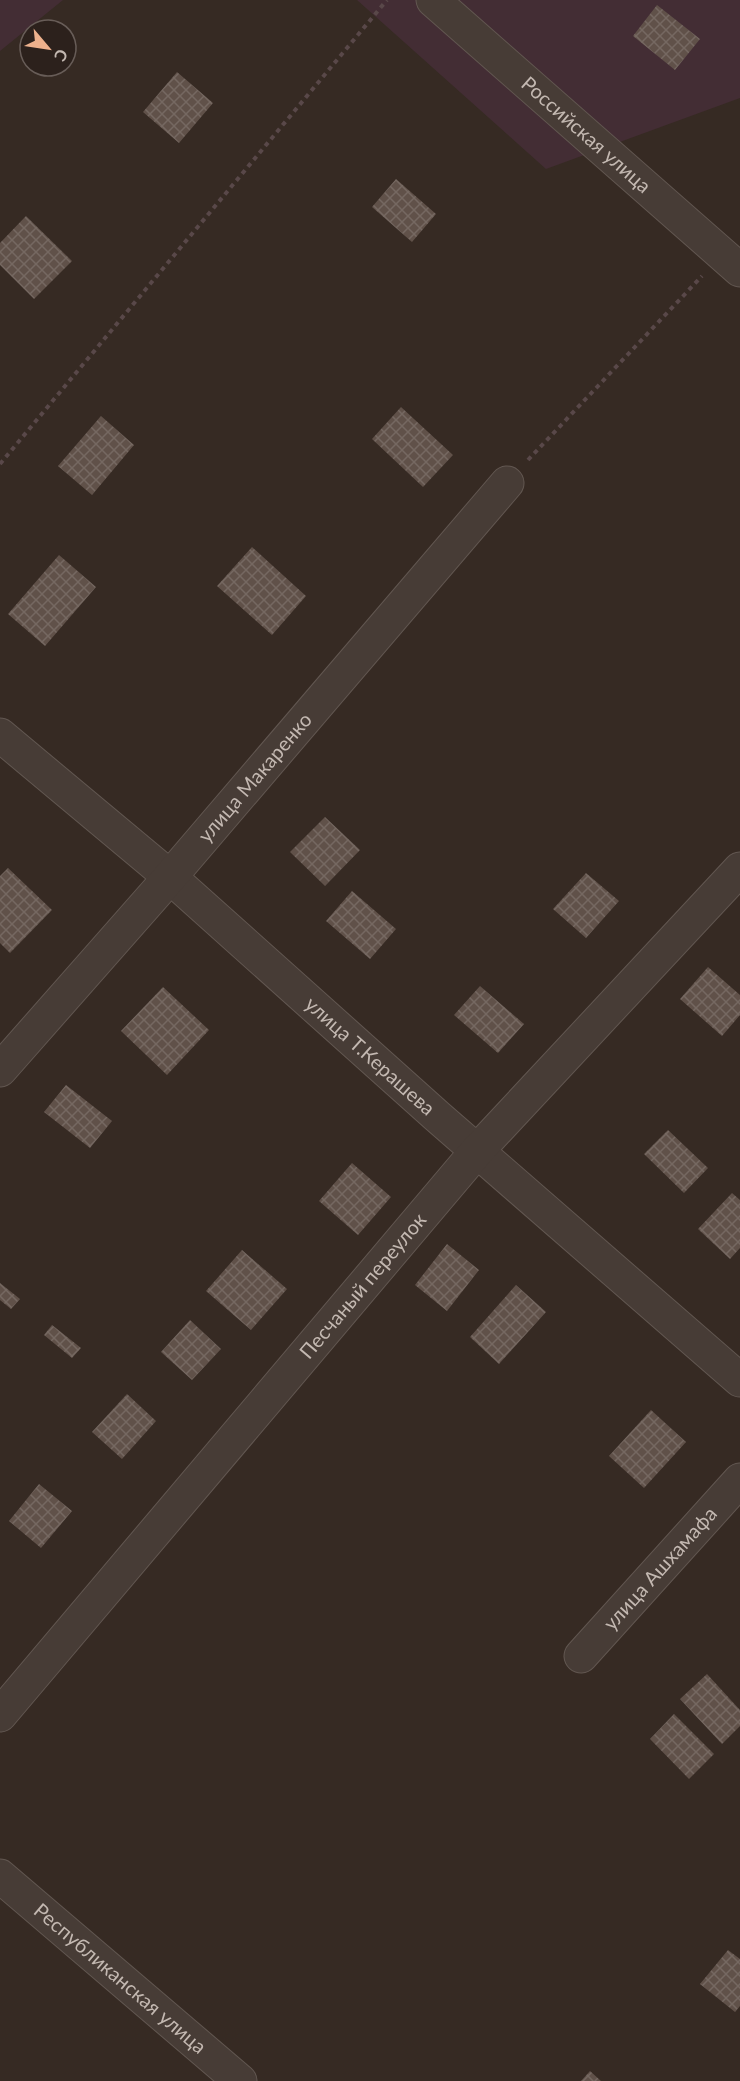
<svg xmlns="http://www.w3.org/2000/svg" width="740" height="2081" font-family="Lato,sans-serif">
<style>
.green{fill:#432d34}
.building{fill:url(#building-cross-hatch)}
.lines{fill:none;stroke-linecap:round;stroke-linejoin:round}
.minor-casing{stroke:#625751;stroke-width:35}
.path{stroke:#594849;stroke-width:4;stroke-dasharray:4.5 4.5;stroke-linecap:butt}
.minor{stroke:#473c36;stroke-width:33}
.labels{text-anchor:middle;stroke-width:5;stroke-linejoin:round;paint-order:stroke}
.street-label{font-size:20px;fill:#c3b8b1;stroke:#2c211c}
</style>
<defs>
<pattern id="building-cross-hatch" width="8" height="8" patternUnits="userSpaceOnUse" patternTransform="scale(1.5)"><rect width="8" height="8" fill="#605149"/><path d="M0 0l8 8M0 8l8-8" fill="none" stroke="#756861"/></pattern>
</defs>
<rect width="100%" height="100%" fill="#362a23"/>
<!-- green -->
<path class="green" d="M0 0H63L0 51Z
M357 0H740V98L546 169Z"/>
<!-- building -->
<path class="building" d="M657 5 700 39 675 70 633 36Z
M177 72 213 103 179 143 143 112Z
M396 179 436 214 412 242 372 207Z
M26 216 72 261 34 299 0 265V243Z
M401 407 453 455 423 487 372 439Z
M101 416 134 445 92 495 58 466Z
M252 547 306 596 272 635 217 586Z
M59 555 96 587 45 646 8 614Z
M325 817 360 850 325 886 290 852Z
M8 868 52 910 10 953 0 943V876Z
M586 873 619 901 586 938 553 909Z
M352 891 396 929 370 959 326 921Z
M708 967 740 995V1015L722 1036 680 999Z
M480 986 524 1024 498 1053 454 1015Z
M163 987 209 1030 167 1075 121 1031Z
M66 1085 112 1121 90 1148 44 1112Z
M668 1130 708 1168 684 1193 644 1154Z
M352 1163 391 1197 358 1235 319 1201Z
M732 1193 740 1200V1248L730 1259 698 1229Z
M447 1244 479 1270 447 1311 415 1285Z
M242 1250 287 1289 251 1330 206 1291Z
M0 1283 20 1299 11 1309 0 1300Z
M516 1285 546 1312 499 1364 470 1337Z
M190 1320 221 1349 192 1380 161 1352Z
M52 1325 81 1348 72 1358 44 1335Z
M127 1394 156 1421 122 1459 92 1432Z
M651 1410 686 1442 644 1488 609 1456Z
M39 1484 72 1511 41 1548 9 1521Z
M707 1674 740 1710V1726L722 1744 680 1699Z
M674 1714 714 1754 689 1779 650 1739Z
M728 1950 740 1959V2006L735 2012 700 1984Z
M590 2071 601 2081H581Z"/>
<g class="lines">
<defs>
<g id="minor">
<path id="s1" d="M433 0 740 270"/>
<path id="s2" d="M0 735 170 877 438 1117 740 1380"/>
<path id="s3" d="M0 1070 170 877 507 483"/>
<path id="s4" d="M581 1656 740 1480"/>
<path id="s5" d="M0 1715 477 1151 740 869"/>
<path id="s6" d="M0 1876 240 2081"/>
</g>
</defs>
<!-- minor casing -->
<use href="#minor" class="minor-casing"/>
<!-- path -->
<path class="path" d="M528 460 702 276
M0 464 387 0"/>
<!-- minor -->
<use href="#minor" class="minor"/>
</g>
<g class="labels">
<!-- street labels -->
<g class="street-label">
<text dy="7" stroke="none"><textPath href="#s1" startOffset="204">Российская улица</textPath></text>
<text dy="7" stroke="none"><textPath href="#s3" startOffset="388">улица Макаренко</textPath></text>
<text dy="7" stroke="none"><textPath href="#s2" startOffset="490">улица Т.Керашева</textPath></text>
<text dy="7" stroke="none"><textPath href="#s5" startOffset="562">Песчаный переулок</textPath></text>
<text dy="7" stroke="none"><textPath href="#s4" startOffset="118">улица Ашхамафа</textPath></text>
<text dy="7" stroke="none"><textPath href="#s6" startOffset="158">Республиканская улица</textPath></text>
</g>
</g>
<!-- north arrow -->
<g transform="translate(48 48) rotate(119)"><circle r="28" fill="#2c211c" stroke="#685d58" stroke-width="1.5"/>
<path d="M0-4.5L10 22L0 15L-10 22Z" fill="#edb18d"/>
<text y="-9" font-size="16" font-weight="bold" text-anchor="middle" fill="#c3b8b1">С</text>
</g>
</svg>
